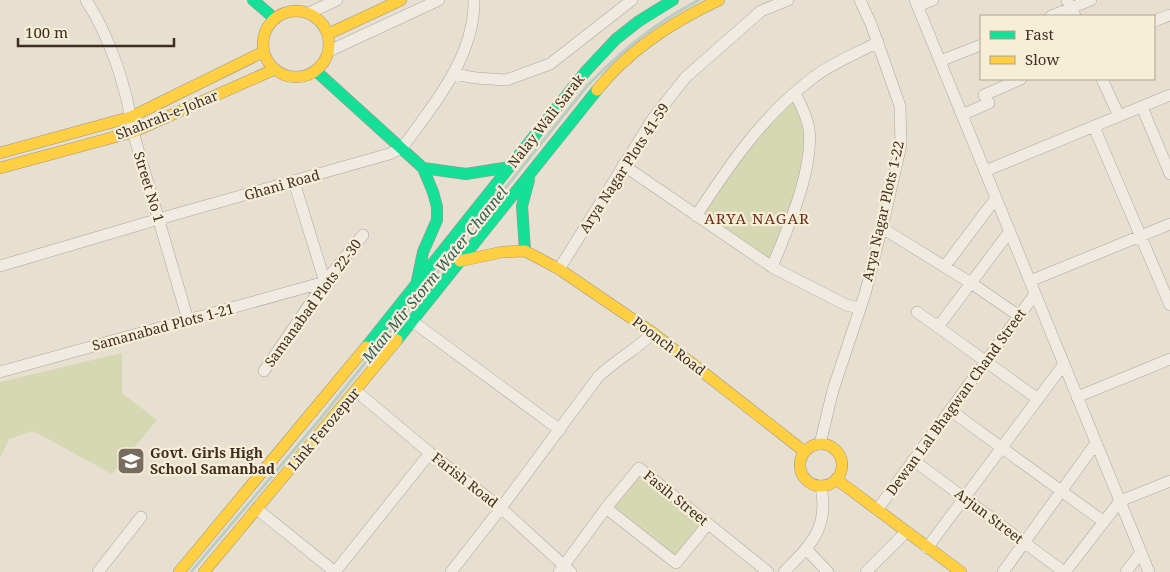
<svg xmlns="http://www.w3.org/2000/svg" width="1170" height="572" font-family="'Noto Serif',serif">
<style>
.green{fill:#d6d7b3}
.lines{fill:none;stroke-linecap:round;stroke-linejoin:round}
.stream{stroke:#bcccc2;stroke-width:3}
.street-casing{stroke:#ada599;stroke-width:12}
.fast-casing{stroke:#9c958a;stroke-width:12}
.slow-casing{stroke:#9c958a;stroke-width:12}
.street{stroke:#efebe3;stroke-width:11}
.fast{stroke:#16e098;stroke-width:11}
.slow{stroke:#ffcf43;stroke-width:11}
.labels{text-anchor:middle;stroke-width:4.5;stroke-linejoin:round;paint-order:stroke}
.street-label{font-size:14px;fill:#3d2e20;stroke:#f7eed8}
.poi-label{font-size:14px;font-weight:bold;fill:#3d2e20;stroke:#f7eed8;text-anchor:start}
.neighbourhood-label{font-size:15px;letter-spacing:1px;fill:#6b2e1e;stroke:#f7eed8}
.water-label{font-size:15px;font-style:italic;fill:#2f5d5a;stroke:#f7eed8}
</style>
<rect width="100%" height="100%" fill="#e7e0d1"/>
<!-- green -->
<path class="green" d="M795 95 806 130 802 177 772 269 689 217Z
M122 353V393L157 420 112 474 33 431 9 439 0 458V382Z
M639 468 708 524 676 563 606 508Z"/>
<g class="lines">
<!-- stream -->
<path class="stream" d="M191 572 321 418 587 86C623 49 654 24 699 0"/>
<defs>
<path id="street" d="M86 0C110 37 127 88 133 132L188 320
M915 0 1149 572
M1067 0 1075 16
M918 6 933 0
M309 13 337 0
M1051 16 1091 0
M1154 21 1170 15
M329 51 439 0
M940 61 981 45
M454 74 476 78 506 80 550 64 632 0
M1102 79 1119 116
M1142 107 1170 174
M962 115 989 103 984 95 1021 79
M1094 127 1170 305
M623 165 772 267 846 305 860 308
M985 171 1170 95
M696 216C730 164 764 114 814 77 832 63 858 53 878 42
M882 228 971 283 1019 316
M0 266 159 219 389 154 402 148C433 106 475 56 474 0
M945 266 996 198
M772 267C787 230 814 170 809 129 807 116 801 105 795 93
M559 269 654 117 686 77 761 11 788 0
M1030 281 1170 224
M917 312 1038 399
M412 321 560 430
M938 327 1010 231
M264 371 325 282 363 235
M0 372 325 282 294 182
M356 391 430 453 501 508 571 572
M1077 397 1170 359
M950 410 1104 522
M820 444 833 390 865 294 885 215 901 145 900 106 871 24 860 0
M913 460 1064 572
M606 508 676 563 708 524
M257 509 335 572
M877 510 1035 294
M927 548 1064 364
M806 549 828 572
M98 572 141 517
M335 572 430 453
M451 572 501 508 598 377C615 360 636 350 653 333
M559 572 606 508 639 468 768 572
M784 572C812 543 829 529 821 486
M866 572 906 532
M1003 572 1096 443
M1065 572 1120 501 1170 481
M1126 572 1141 552"/>
<path id="fast" d="M253 0 274 18
M316 71 423 168 433 192 437 207V220L423 252 417 281
M423 168 466 174 510 167
M525 251 522 206 529 180
M397 340 597 90
M366 347 586 71 616 39 639 21 673 0"/>
<path id="slow" d="M263 44a33 33 0 1 1 66 0a33 33 0 1 1-66 0Z
M328 34 401 0
M597 90C628 51 674 21 719 0
M0 153 131 117 263 52
M0 168 133 132 273 70
M460 261 502 252 525 251 559 269 653 333 805 452
M800 465a21 21 0 1 1 42 0a21 21 0 1 1-42 0Z
M836 479 961 572
M179 572 366 347
M204 572 397 340"/>
</defs>
<!-- street casing -->
<use href="#street" class="street-casing"/>
<!-- fast casing -->
<use href="#fast" class="fast-casing"/>
<!-- slow casing -->
<use href="#slow" class="slow-casing"/>
<!-- street -->
<use href="#street" class="street"/>
<!-- fast -->
<use href="#fast" class="fast"/>
<!-- slow -->
<use href="#slow" class="slow"/>
</g>
<!-- icons -->
<defs>
<symbol id="school-square" viewBox="-11 -11 22 22"><rect x="-9" y="-9" width="18" height="18" rx="4" fill="#786c5e" stroke="#f7eed8"/><path d="M0-5L7-2L0 1L-7-2ZM-4 1L0 2.5L4 1V4Q0 6-4 4Z" fill="#fff"/></symbol>
</defs>
<g fill-rule="evenodd">
<use href="#school-square" x="115" y="445" width="32" height="32"/>
</g>
<g class="labels">
<!-- street labels -->
<g class="street-label">
<text transform="translate(167 115) rotate(-22)" y="5">Shahrah-e-Johar</text>
<text transform="translate(546 121) rotate(-52)" y="5">Nalay Wali Sarak</text>
<text transform="translate(624 168) rotate(-57)" y="5">Arya Nagar Plots 41-59</text>
<text transform="translate(282 185) rotate(-16)" y="5">Ghani Road</text>
<text transform="translate(149 187) rotate(73)" y="5">Street No 1</text>
<text transform="translate(883 211) rotate(-77)" y="5">Arya Nagar Plots 1-22</text>
<text transform="translate(313 303) rotate(-54)" y="5">Samanabad Plots 22-30</text>
<text transform="translate(163 327) rotate(-15)" y="5">Samanabad Plots 1-21</text>
<text transform="translate(669 346) rotate(37)" y="5">Poonch Road</text>
<text transform="translate(956 402) rotate(-54)" y="5">Dewan Lal Bhagwan Chand Street</text>
<text transform="translate(324 429) rotate(-50)" y="5">Link Ferozepur</text>
<text transform="translate(465 480) rotate(38)" y="5">Farish Road</text>
<text transform="translate(676 498) rotate(39)" y="5">Fasih Street</text>
<text transform="translate(989 516) rotate(37)" y="5">Arjun Street</text>
</g>
<!-- poi labels -->
<g class="poi-label">
<text x="150" y="458">Govt. Girls High<tspan x="150" dy="16">School Samanbad</tspan></text>
</g>
<!-- neighbourhood labels -->
<g class="neighbourhood-label">
<text x="757" y="224">ARYA NAGAR</text>
</g>
<!-- water labels -->
<g class="water-label">
<text transform="translate(435 275) rotate(-51)" y="5">Mian Mir Storm Water Channel</text>
</g>
</g>
<!-- legend -->
<rect x="980" y="15" width="175" height="65" fill="#f7eed8" stroke="#ada18e"/>
<rect x="990" y="31" width="25" height="8" fill="#16e098" stroke="#ada18e"/>
<text x="1025" y="40" font-size="15" fill="#3d2e20">Fast</text>
<rect x="990" y="56" width="25" height="8" fill="#ffcf43" stroke="#ada18e"/>
<text x="1025" y="65" font-size="15" fill="#3d2e20">Slow</text>
<!-- scale -->
<path d="M18 38v8h156v-8" fill="none" stroke="#3d2e20" stroke-width="2.5"/>
<text x="25" y="38" font-size="15" fill="#3d2e20" stroke="#f7eed8" stroke-width="4" paint-order="stroke">100 m</text>
</svg>
